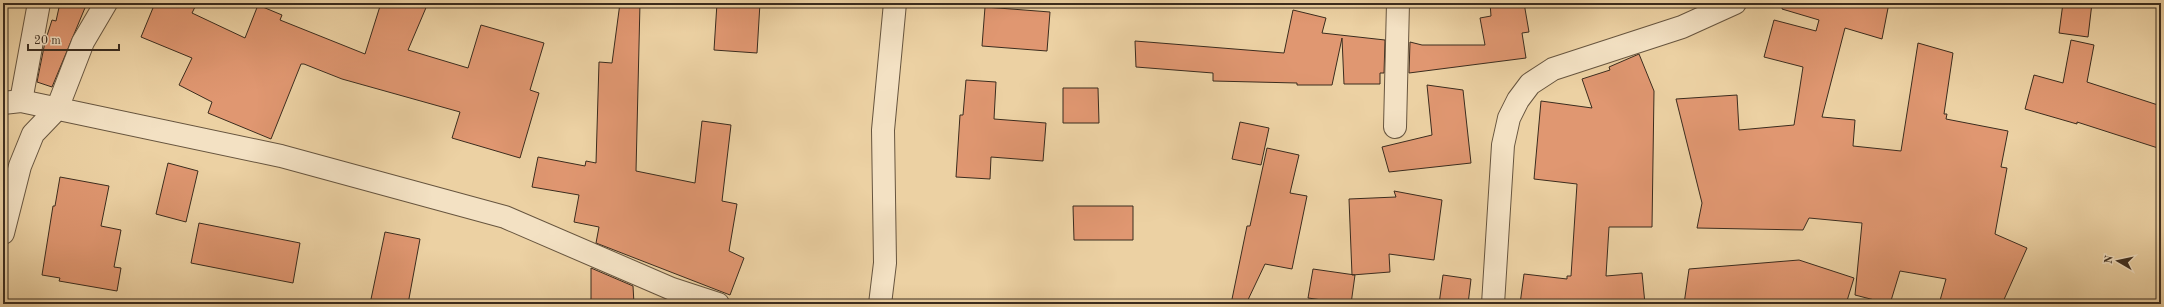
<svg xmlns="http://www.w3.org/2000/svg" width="2164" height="307" font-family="'Old Standard TT',serif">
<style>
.building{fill:#e09771;stroke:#3b2c1e}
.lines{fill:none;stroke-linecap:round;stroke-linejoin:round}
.street-casing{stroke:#67553f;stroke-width:24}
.street{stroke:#f3e1c3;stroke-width:22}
</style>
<rect width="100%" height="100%" fill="#ecd1a3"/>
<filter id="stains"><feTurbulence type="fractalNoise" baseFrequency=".005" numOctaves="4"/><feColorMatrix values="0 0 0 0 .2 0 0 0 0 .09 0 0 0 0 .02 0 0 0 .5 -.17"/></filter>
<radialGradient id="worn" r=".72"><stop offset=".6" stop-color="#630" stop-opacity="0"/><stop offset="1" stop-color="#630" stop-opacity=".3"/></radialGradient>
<!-- building -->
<path class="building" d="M60 3H87L52 87 37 82 45 42 52 20 56 21Z
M155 3H197L192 13 245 38 258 5 282 15 280 20 365 54 381 3H428L408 50 468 68 481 25 544 43 530 90 539 93 520 158 452 138 460 112 342 79 304 64H301L271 139 208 113 212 102 179 85 192 58 141 37Z
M620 3H640L636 171 695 183 702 121 731 125 722 201 737 204 729 251 744 258 730 295 596 243 599 227 574 222 579 195 532 187 538 157 585 166 586 161 596 163 599 62 612 63Z
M717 3H760L757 53 714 50Z
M1490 3H1524L1529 32 1522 33 1526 58 1409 73 1410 42 1422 45H1485L1480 18 1491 16Z
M1783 3H1889L1882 39 1845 28 1822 117 1855 120 1853 146 1901 151 1918 43 1953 53 1944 114H1947L1946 119 2008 131 2001 167 2007 168 1995 234 2027 248 2002 304H1939L1946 279 1900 271 1890 304 1855 295 1862 223 1809 218 1803 230 1697 228 1702 203 1676 99 1737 95 1739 130 1794 125 1803 67 1764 57 1774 20 1816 31 1819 20 1782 9Z
M2063 3H2092L2088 37 2059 33Z
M985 7 1050 12 1047 51 982 46Z
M1293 10 1326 18 1322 33 1385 40 1384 73H1380V84H1344L1342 38 1332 85H1297V83L1213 81V73L1136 67 1135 41 1284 53Z
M2071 40 2094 45 2087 82 2161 106V149L2077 122V124L2025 109 2034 75 2063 83Z
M1639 54 1654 91 1652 227H1609L1606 276 1642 273 1645 304H1520L1524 274 1567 279V276H1571L1577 184 1534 179 1541 101 1592 108 1582 79 1610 70 1609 67Z
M966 80 996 82 994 119 1046 123 1043 161 991 157 990 179 956 177 960 115H963Z
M1427 85 1463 90 1471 163 1389 172 1382 147 1432 135Z
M1063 88H1098L1099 123H1063Z
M1240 122 1269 128 1261 165 1232 159Z
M1267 148 1299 155 1290 193 1307 196 1292 269 1265 264 1246 304H1231L1247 226H1250Z
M168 163 198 171 186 222 156 214Z
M60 177 109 186 101 226 121 230 114 267 121 268 117 291 59 281 60 278 42 275 53 206H55Z
M1394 191 1442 200 1434 260 1389 254 1390 272 1352 275 1349 199 1396 197Z
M1073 206H1133V240H1074Z
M199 223 300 243 293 283 191 263Z
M385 232 420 239 408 304H370Z
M1799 260 1854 278 1846 304H1684L1689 269Z
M591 268 633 286 634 304H591Z
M1313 269 1355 275 1351 304 1308 298Z
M1443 275 1471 279 1468 304H1439Z"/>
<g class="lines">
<defs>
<path id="street" d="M21 101 39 3
M3 103 21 101 281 156 505 217 672 289 718 304
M1395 127 1398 3
M3 233 20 166 33 134 57 109 83 42 106 3
M880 304 885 263 883 130 895 3
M1493 304 1503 145 1509 118 1518 100 1530 84 1553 69 1682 27 1735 3"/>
</defs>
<!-- street casing -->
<use href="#street" class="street-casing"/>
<!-- street -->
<use href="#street" class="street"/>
</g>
<!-- margin -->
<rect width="2164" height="307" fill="none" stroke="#ecd1a3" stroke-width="16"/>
<rect x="4" y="4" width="2156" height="299" fill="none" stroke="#3b2c1e" stroke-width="2"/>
<rect x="8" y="8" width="2148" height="291" fill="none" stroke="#3b2c1e"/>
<!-- north arrow -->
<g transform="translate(2118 261) rotate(279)" stroke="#f3e1c3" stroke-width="3" paint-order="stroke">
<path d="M0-3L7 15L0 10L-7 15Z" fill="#3b2c1e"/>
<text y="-6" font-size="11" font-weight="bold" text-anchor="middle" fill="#3b2c1e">N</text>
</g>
<!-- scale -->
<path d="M28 44v6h91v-6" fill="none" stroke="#3b2c1e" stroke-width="2"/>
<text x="34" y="44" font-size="12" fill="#3b2c1e" stroke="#f3e1c3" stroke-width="3" paint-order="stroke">20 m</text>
<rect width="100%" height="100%" filter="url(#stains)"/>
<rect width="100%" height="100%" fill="url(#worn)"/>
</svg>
